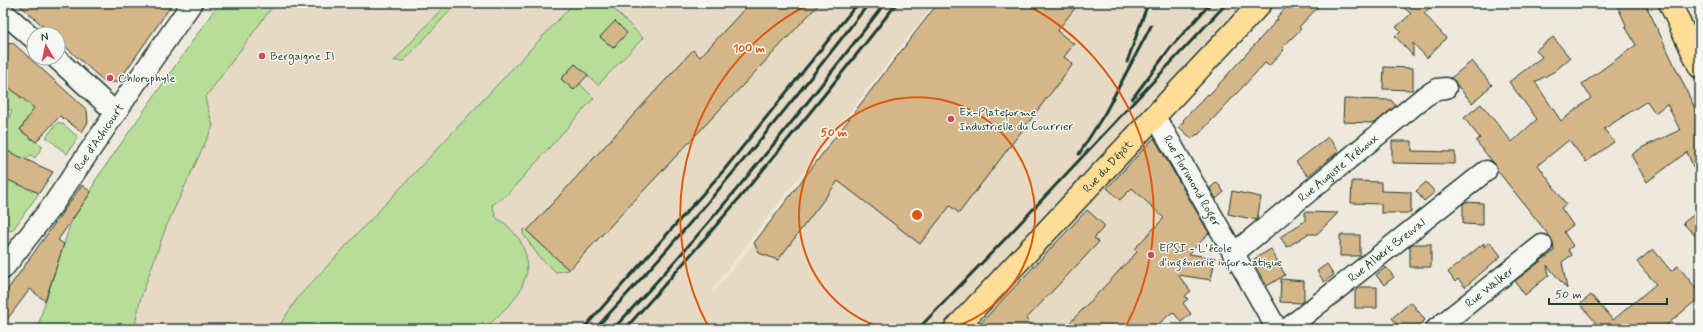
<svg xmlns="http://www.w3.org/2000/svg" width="1703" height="332" font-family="Mynerve,sans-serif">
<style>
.built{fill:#e7dac4}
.green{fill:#b7dd98;stroke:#6b8d66}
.building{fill:#d5b689;stroke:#1f3d34}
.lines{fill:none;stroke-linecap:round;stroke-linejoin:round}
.minor-casing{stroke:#1f3d34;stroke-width:23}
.major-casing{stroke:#1f3d34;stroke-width:25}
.minor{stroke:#f6f6f2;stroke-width:20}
.major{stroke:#ffdd96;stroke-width:22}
.rail{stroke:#1f3d34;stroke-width:3}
.ring{fill:none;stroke:#de580e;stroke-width:2}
.poi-dot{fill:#d1495b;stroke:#f6f6f2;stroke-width:1.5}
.labels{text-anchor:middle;stroke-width:3;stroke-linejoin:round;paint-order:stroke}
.poi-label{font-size:12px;fill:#1f3d34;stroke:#f6f6f2;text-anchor:start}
.street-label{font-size:12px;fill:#1f3d34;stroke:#f6f6f2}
.centre{fill:#de580e;stroke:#f6f6f2;stroke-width:2}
.ring-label{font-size:12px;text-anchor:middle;font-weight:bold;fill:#de580e;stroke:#f6f6f2;stroke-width:3;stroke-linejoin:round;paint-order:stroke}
</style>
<rect width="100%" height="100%" fill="#efe9dd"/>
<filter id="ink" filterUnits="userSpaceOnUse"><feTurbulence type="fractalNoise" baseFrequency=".025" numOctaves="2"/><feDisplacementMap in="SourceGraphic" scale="8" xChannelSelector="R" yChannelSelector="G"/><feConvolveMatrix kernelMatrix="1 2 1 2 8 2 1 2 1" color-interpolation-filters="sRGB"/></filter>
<g filter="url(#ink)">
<!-- built -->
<path class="built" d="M229 3H935L713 288 712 294 754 243 938 3H1261L1153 117 1206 223 1162 270 1186 295 1188 299 1152 329H38L41 315 61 251Z"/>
<!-- green -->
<path class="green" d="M219 3H275L205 98 213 126 166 227 141 297 134 329H38L41 315 71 222 91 192 95 181Z
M447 3H457L404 61H394Z
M574 3H615L612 7 643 38 598 85 575 64 561 79 574 90 580 84 594 98 507 195 492 205 496 217 508 226 520 240 526 255 527 272 521 289 512 302 485 329H277L299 296Z
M3 81 22 99 31 90 39 126 27 119 20 130 43 146 35 158 30 155 9 180 39 193 12 231 3 228V158L7 151 3 149V132L12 111 3 106Z
M58 122 63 124 78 137 67 154 46 137Z
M525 229 527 231 569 270 556 272 540 258 523 234V230Z"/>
<!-- building -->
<path class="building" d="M17 3H173L118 82H105L58 40V34H52Z
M750 3H820L569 270 527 231 693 50 700 57Z
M938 3H1079L1057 31 1074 44 1064 57 1073 64 959 213 950 206 920 244 838 181 778 260 759 253 754 243Z
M1290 3H1322L1299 27 1301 29 1282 48 1284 50 1269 66 1265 63 1198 135 1197 134 1192 139 1179 127 1184 121 1183 120 1208 94 1209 95 1278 19 1277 17Z
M1399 3H1436L1424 13 1446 38 1427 58 1413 43V56L1395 36 1401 32 1396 27 1411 14Z
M1616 3H1645L1700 119V183L1687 152 1647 182 1631 155 1643 147 1680 130 1667 104 1655 113 1647 101 1604 129 1614 142 1586 162 1569 140 1538 165 1566 204 1561 208 1573 225 1564 232 1573 246 1568 250 1572 255 1562 262 1567 289 1547 265 1549 275 1525 295 1515 281 1554 251 1553 243 1551 238 1497 170 1495 164 1491 160 1476 141 1480 138 1464 118 1481 104 1512 142 1537 119 1509 82 1542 57 1536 50 1553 37 1570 58 1555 71 1535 82 1561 121 1591 98 1582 84 1636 45 1625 26 1626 25Z
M615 21 627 33 613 48 600 37Z
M13 43 87 110 88 122 82 132 60 116 36 142 20 130 34 108 3 82V45Z
M1472 61 1492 85 1472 103 1451 78Z
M575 64 588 75 574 90 561 79Z
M1384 67 1413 68V90L1383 89Z
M1344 99 1391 100 1396 106 1375 123 1343 122Z
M1328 137 1339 151 1308 176 1296 162Z
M1154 138 1209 233 1189 254 1215 258 1211 280 1178 275 1191 291 1185 296 1188 299 1183 303 1191 314 1181 322 1173 312 1152 329H1064L1137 252 1134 249 1164 218 1132 188 1120 200 1107 188Z
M1392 141H1412V151L1455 152V164L1392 163Z
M3 149 53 172 39 193 3 178Z
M1352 181 1381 182V191L1411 192V213H1381V204L1351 203Z
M1217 182 1224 192 1216 199 1210 188Z
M1426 182 1435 192 1424 201 1416 191Z
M82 185 91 192 58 240 64 244 45 301 30 289 3 325V296Z
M1232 191 1261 197 1257 220 1228 214Z
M1465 202 1483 203V225L1463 224V204Z
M1087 210 1105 226 1094 238 1099 242 1026 319 1036 329H975Z
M1700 210V241L1683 223Z
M1305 212 1338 213 1317 234H1308L1287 247 1280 237 1305 221Z
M1340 235H1360V256H1340Z
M1490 242 1501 256 1465 287 1458 279 1455 282 1448 272 1484 243V247Z
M1412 244H1431V267H1410V246Z
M1271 249 1285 275 1267 286 1255 266 1258 264 1254 259Z
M1653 249 1671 271 1678 266 1700 293V297L1662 329H1601L1580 304 1591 295 1613 320 1656 284 1637 262Z
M1327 264 1334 275 1324 282 1317 271Z
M1386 267 1394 277 1384 285 1376 275Z
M1281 279 1304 281V301L1301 303 1280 302Z
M1360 287H1377V308H1355V291Z
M1411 302 1425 320 1414 329H1401L1392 318Z"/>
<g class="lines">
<defs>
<g id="minor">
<path d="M3 12 34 39"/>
<path d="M56 58 116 113"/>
<path id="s1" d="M1153 117 1162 128 1277 329"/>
<path id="s2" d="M1233 254 1424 97 1437 89 1446 88"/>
<path id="s3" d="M3 269 52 206 138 80 192 3"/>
<path id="s4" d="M1287 329 1486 171"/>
<path id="s5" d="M1436 329 1542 245"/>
</g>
<g id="major">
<path d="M1670 3 1700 67"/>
<path id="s6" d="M955 329 1261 3"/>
</g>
</defs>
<!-- minor casing -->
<use href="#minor" class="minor-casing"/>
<!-- major casing -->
<use href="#major" class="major-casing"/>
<!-- minor -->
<use href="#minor" class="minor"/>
<!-- major -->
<use href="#major" class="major"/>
<!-- rail -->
<path class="rail" d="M1127 62 1148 3
M1132 99 1171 47 1211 3
M1079 154 1105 113 1151 26
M583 329 724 170 858 3
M595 329C692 225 783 115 869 3
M613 329C710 226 799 115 885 3
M625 329C720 224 810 115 897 3
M918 329 1005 239 1227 3"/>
</g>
</g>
<!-- distance rings -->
<g class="ring">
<path d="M886 329A118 118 0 1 1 948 329"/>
<path d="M709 328A237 237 0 0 1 809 4M1025 4A237 237 0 0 1 1125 328"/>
</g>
<!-- markers -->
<g class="poi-dot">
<circle cx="262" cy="56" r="4"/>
<circle cx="110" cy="78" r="4"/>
<circle cx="951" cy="119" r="4"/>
<circle cx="1151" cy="255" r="4"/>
</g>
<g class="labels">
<!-- poi labels -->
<g class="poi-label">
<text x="270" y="60">Bergaigne II</text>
<text x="118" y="82">Chlorophyle</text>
<text x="959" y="116">Ex-Plateforme<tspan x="959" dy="14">Industrielle du Courrier</tspan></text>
<text x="1159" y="252">EPSI - L'école<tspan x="1159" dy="14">d'ingénierie informatique</tspan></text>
</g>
<!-- street labels -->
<g class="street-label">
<text dy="4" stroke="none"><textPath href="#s3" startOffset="163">Rue d'Achicourt</textPath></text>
<text dy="4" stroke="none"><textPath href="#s6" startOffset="223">Rue du Dépôt</textPath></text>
<text dy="4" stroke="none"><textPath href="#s2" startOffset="136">Rue Auguste Tréhoux</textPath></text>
<text dy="4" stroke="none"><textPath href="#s1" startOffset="75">Rue Florimond Roger</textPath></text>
<text dy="4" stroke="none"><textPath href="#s4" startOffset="127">Rue Albert Breuval</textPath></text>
<text dy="4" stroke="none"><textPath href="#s5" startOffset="68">Rue Walker</textPath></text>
</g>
</g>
<circle cx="917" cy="215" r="6" class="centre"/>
<g class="ring-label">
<text x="749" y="52">100 m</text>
<text x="834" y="136">50 m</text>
</g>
<!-- margin -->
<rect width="1703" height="332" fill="none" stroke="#f6f6f2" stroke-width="16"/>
<rect x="8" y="8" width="1687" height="316" fill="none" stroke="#1f3d34" stroke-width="1.5" filter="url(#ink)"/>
<!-- north arrow -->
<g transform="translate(46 46) rotate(351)"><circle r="19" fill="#f6f6f2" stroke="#a0aca6"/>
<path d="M0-3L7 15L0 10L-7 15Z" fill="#d1495b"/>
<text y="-6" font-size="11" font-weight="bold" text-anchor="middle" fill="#1f3d34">N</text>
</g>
<!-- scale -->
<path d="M1549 298v6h118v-6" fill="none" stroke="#1f3d34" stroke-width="2"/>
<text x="1555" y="298" font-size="12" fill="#1f3d34" stroke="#f6f6f2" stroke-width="3" paint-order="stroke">50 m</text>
</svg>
